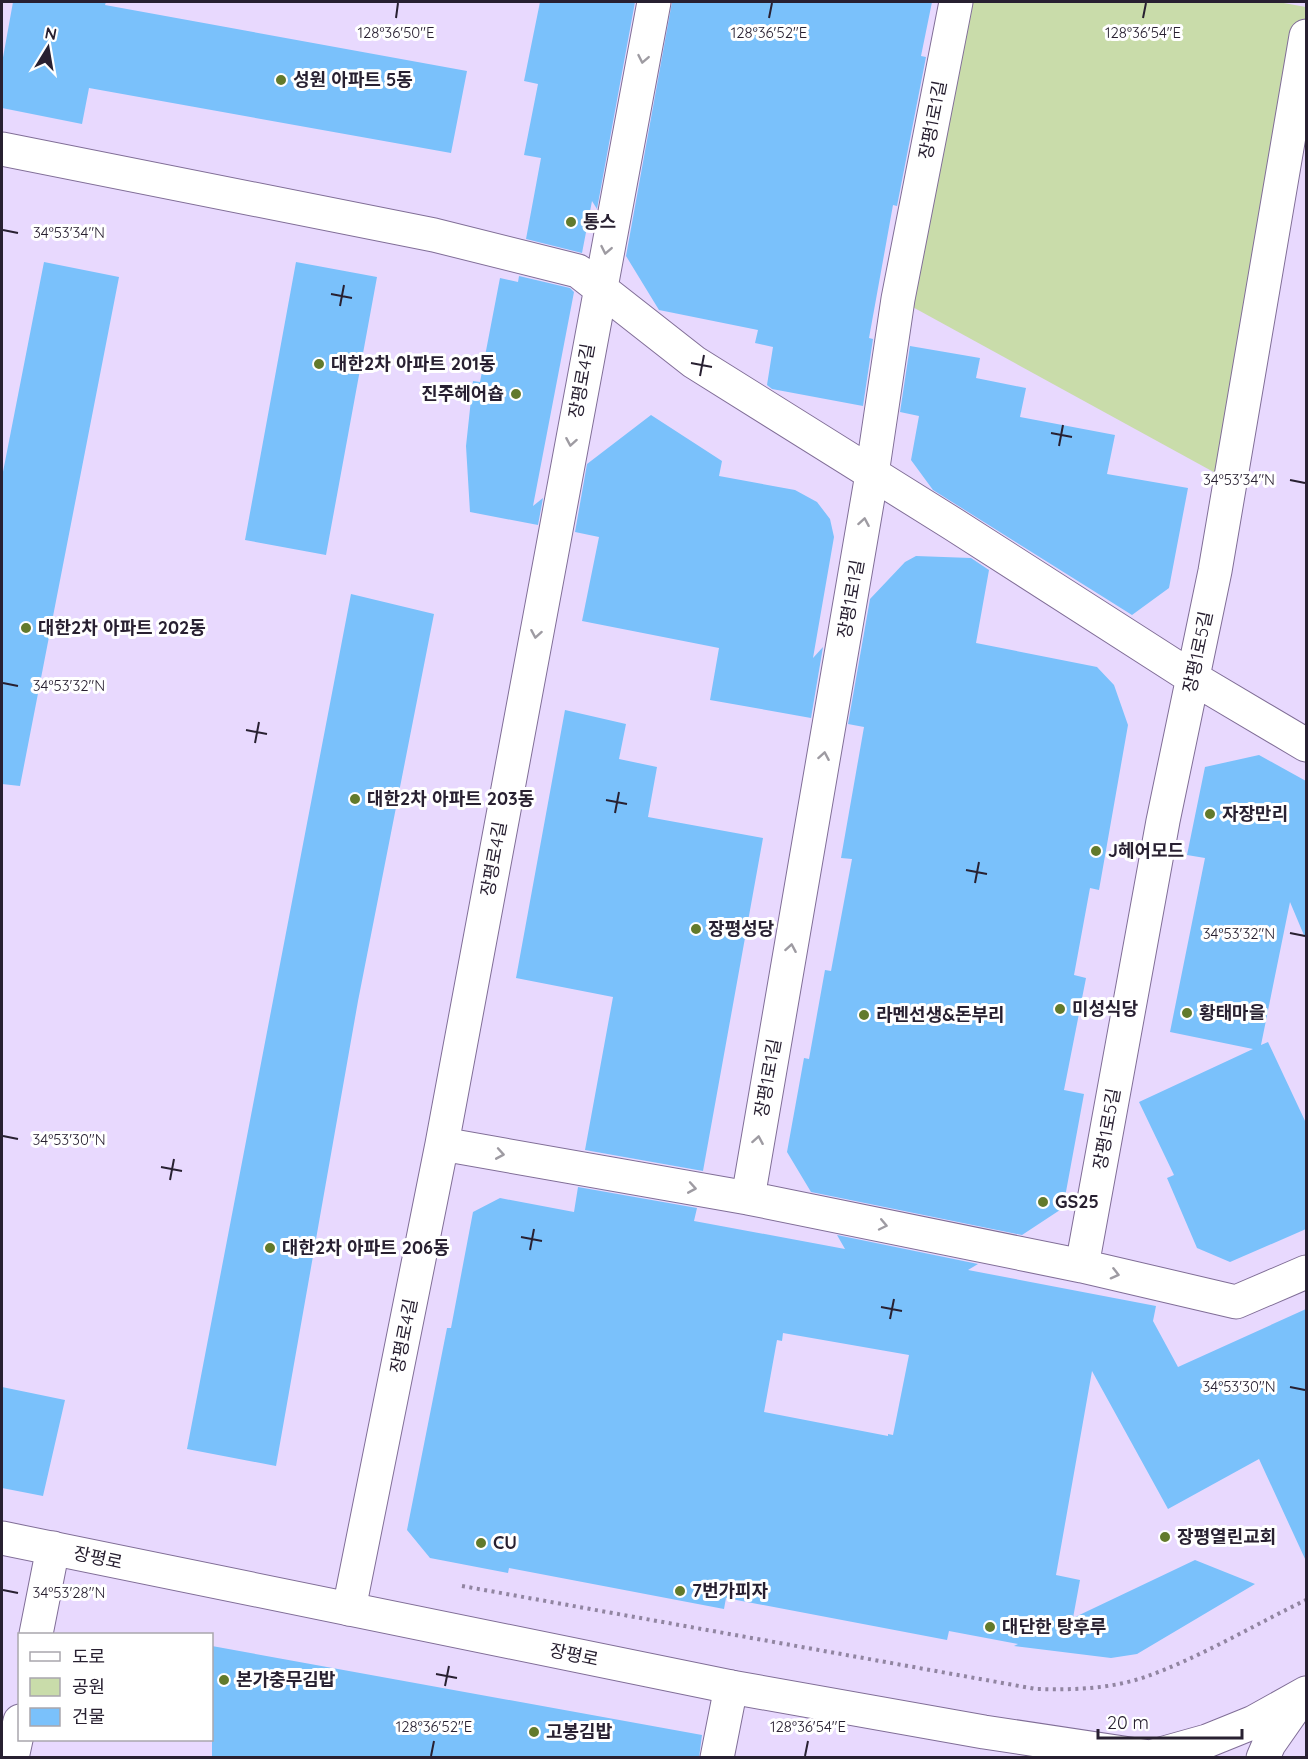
<svg xmlns="http://www.w3.org/2000/svg" width="1308" height="1759" font-family="Quicksand,'Noto Sans KR',sans-serif">
<style>
.green{fill:#c9dcaa}
.building{fill:#7ac1fb;fill-rule:evenodd}
.lines{fill:none;stroke-linecap:round;stroke-linejoin:round}
.minor-casing{stroke:#806e97;stroke-width:35}
.tertiary-casing{stroke:#806e97;stroke-width:35}
.path{stroke:#9185a1;stroke-width:4;stroke-dasharray:3 4.5;stroke-linecap:butt}
.minor{stroke:#fff;stroke-width:33}
.tertiary{stroke:#fff;stroke-width:33}
.oneway{stroke:#9e9ba2}
.ticks{fill:none;stroke:#282031;stroke-width:2}
.poi-dot{fill:#627a2c;stroke:#fff;stroke-width:2}
.labels{text-anchor:middle;stroke-width:6;stroke-linejoin:round;paint-order:stroke}
.poi-label{font-size:18px;font-weight:bold;fill:#282031;stroke:#fff;text-anchor:start}
.street-label{font-size:18px;fill:#282031;stroke:#fff}
.ticks-label{font-size:15px;text-anchor:middle;fill:#282031;stroke:#fff;stroke-width:6;stroke-linejoin:round;paint-order:stroke}
</style>
<rect width="100%" height="100%" fill="#e8d9fe"/>
<!-- green -->
<path class="green" d="M956 2H1278L1306 7V36L1230 481 898 299Z"/>
<!-- building -->
<path class="building" d="M13 2H106L105 5 467 71 451 153 89 88 82 124 2 108V63Z
M540 2H635L597 209 592 201 582 253 526 239 541 158 524 155 538 84 524 81Z
M672 2H932L921 56 926 57 897 206 893 205 869 338 873 339 863 406 772 389 767 385 773 347 755 343 758 330 659 310 626 256Z
M44 262 119 277 20 786 2 784V477Z
M296 262 377 277 326 555 245 540Z
M519 276 570 288 574 292 533 506 543 498 538 525 470 512 466 446 473 381 480 382 500 278 518 282Z
M910 346 980 358 976 378 1026 388 1020 417 1115 435 1107 474 1188 488 1169 588 1132 615 933 490 911 460 919 416 900 412Z
M651 415 722 461 719 476 795 490 817 502 830 519 834 537 813 658 823 647 811 718 710 700 719 648 582 621 599 537 575 532 587 464Z
M916 556 971 558 989 570 976 643 1097 667 1114 685 1128 725 1099 890 1090 888 1074 975 1086 978 1064 1090 1084 1094 1063 1208 1022 1235 811 1192 787 1152 804 1058 809 1059 825 970 831 971 852 859 841 858 864 727 848 724 870 599 905 562Z
M351 594 434 614 358 1001 276 1466 187 1449Z
M565 710 626 724 619 759 657 767 648 817 763 838 703 1171 585 1150 613 997 516 978Z
M1259 755 1306 781V940L1290 902 1261 1045 1268 1042 1306 1123V1229L1230 1262 1197 1248 1167 1178 1174 1175 1139 1102 1253 1049 1170 1032 1205 858 1187 855 1205 767Z
M578 1187 697 1208 694 1221 845 1249 837 1235 978 1264 968 1270 1156 1306 1153 1321 1178 1367 1306 1309V1561L1259 1459 1168 1509 1092 1371 1056 1575 1080 1580 1073 1618 1195 1560 1255 1584 1137 1654 1111 1658 1014 1646 1018 1644 949 1631 947 1640 726 1598 724 1609 509 1568 508 1573 430 1558 407 1530 447 1328H451L473 1212 500 1198 574 1212ZM783 1333 909 1355 893 1435 888 1434V1436L764 1412 777 1340 782 1341Z
M2 1387 65 1400 43 1496 2 1488Z
M212 1646 702 1735 699 1758H212Z"/>
<g class="lines">
<defs>
<path id="minor" d="M2 149 434 235 578 271 694 362 953 524 1193 678 1306 745
M442 1144 748 1198 1082 1266 1236 1302 1306 1272
M748 1198 872 474 898 299 956 2
M1082 1266 1163 821 1215 571 1306 36
M349 1609 442 1144 654 2
M36 1634 53 1548
M12 1758 20 1721
M717 1758 731 1687"/>
<path id="tertiary" d="M2 1538 731 1687 984 1732 1150 1757 1207 1741 1254 1722 1306 1693
M1263 1758 1269 1744 1299 1701"/>
</defs>
<!-- minor casing -->
<use href="#minor" class="minor-casing"/>
<!-- tertiary casing -->
<use href="#tertiary" class="tertiary-casing"/>
<!-- path -->
<path class="path" d="M462 1586 1036 1689C1073 1690 1110 1689 1145 1677 1197 1659 1256 1624 1306 1600"/>
<!-- minor -->
<use href="#minor" class="minor"/>
<!-- tertiary -->
<use href="#tertiary" class="tertiary"/>
</g>
<!-- one-way arrows -->
<defs><path id="oneway-chevron" d="M-2-3.5L2.5 0L-2 3.5" fill="none" stroke-width="1.6" stroke-linecap="round" stroke-linejoin="round" transform="scale(1.5)"/></defs>
<g class="oneway">
<use href="#oneway-chevron" transform="translate(643 59) rotate(101)"/>
<use href="#oneway-chevron" transform="translate(606 250) rotate(101)"/>
<use href="#oneway-chevron" transform="translate(571 442) rotate(100)"/>
<use href="#oneway-chevron" transform="translate(864 522) rotate(-80)"/>
<use href="#oneway-chevron" transform="translate(536 634) rotate(100)"/>
<use href="#oneway-chevron" transform="translate(824 756) rotate(-80)"/>
<use href="#oneway-chevron" transform="translate(791 948) rotate(-80)"/>
<use href="#oneway-chevron" transform="translate(758 1140) rotate(-80)"/>
<use href="#oneway-chevron" transform="translate(500 1154) rotate(10)"/>
<use href="#oneway-chevron" transform="translate(692 1188) rotate(10)"/>
<use href="#oneway-chevron" transform="translate(883 1225) rotate(12)"/>
<use href="#oneway-chevron" transform="translate(1115 1274) rotate(14)"/>
</g>
<!-- ticks -->
<path class="ticks" d="M396 18 398 3M769 18 772 3M1143 18 1146 3M3 230 18 233M331 294 352 298M340 306 344 285M691 363 712 367M700 376 704 355M1051 433 1072 437M1059 446 1063 425M1290 480 1305 483M3 683 18 686M246 730 267 734M255 743 259 722M606 800 627 804M615 813 619 792M966 870 987 874M975 883 979 862M1290 933 1305 936M3 1136 18 1139M161 1167 182 1171M170 1180 174 1159M521 1237 542 1241M530 1250 534 1229M881 1307 902 1311M890 1319 894 1299M1290 1387 1305 1390M3 1590 18 1593M436 1674 457 1678M445 1686 449 1666M431 1756 434 1741M805 1756 808 1741"/>
<!-- markers -->
<g class="poi-dot">
<circle cx="281" cy="80" r="6"/>
<circle cx="571" cy="222" r="6"/>
<circle cx="319" cy="364" r="6"/>
<circle cx="516" cy="394" r="6"/>
<circle cx="26" cy="628" r="6"/>
<circle cx="355" cy="799" r="6"/>
<circle cx="1210" cy="814" r="6"/>
<circle cx="1096" cy="851" r="6"/>
<circle cx="696" cy="929" r="6"/>
<circle cx="1060" cy="1009" r="6"/>
<circle cx="1187" cy="1013" r="6"/>
<circle cx="864" cy="1015" r="6"/>
<circle cx="1043" cy="1202" r="6"/>
<circle cx="270" cy="1248" r="6"/>
<circle cx="1165" cy="1537" r="6"/>
<circle cx="481" cy="1543" r="6"/>
<circle cx="680" cy="1591" r="6"/>
<circle cx="990" cy="1627" r="6"/>
<circle cx="224" cy="1680" r="6"/>
<circle cx="534" cy="1732" r="6"/>
</g>
<g class="labels">
<!-- poi labels -->
<g class="poi-label">
<text x="293" y="86">성원 아파트 5동</text>
<text x="583" y="228">통스</text>
<text x="331" y="370">대한2차 아파트 201동</text>
<text x="504" y="400" text-anchor="end">진주헤어숍</text>
<text x="38" y="634">대한2차 아파트 202동</text>
<text x="367" y="805">대한2차 아파트 203동</text>
<text x="1222" y="820">자장만리</text>
<text x="1108" y="857">J헤어모드</text>
<text x="708" y="935">장평성당</text>
<text x="1072" y="1015">미성식당</text>
<text x="1199" y="1019">황태마을</text>
<text x="876" y="1021">라멘선생&amp;돈부리</text>
<text x="1055" y="1208">GS25</text>
<text x="282" y="1254">대한2차 아파트 206동</text>
<text x="1177" y="1543">장평열린교회</text>
<text x="493" y="1549">CU</text>
<text x="692" y="1597">7번가피자</text>
<text x="1002" y="1633">대단한 탕후루</text>
<text x="236" y="1686">본가충무김밥</text>
<text x="546" y="1738">고봉김밥</text>
</g>
<!-- street labels -->
<g class="street-label">
<text transform="translate(933 120) rotate(-79)" y="6">장평1로1길</text>
<text transform="translate(582 381) rotate(-80)" y="6">장평로4길</text>
<text transform="translate(851 599) rotate(-80)" y="6">장평1로1길</text>
<text transform="translate(1198 652) rotate(-78)" y="6">장평1로5길</text>
<text transform="translate(494 859) rotate(-80)" y="6">장평로4길</text>
<text transform="translate(768 1078) rotate(-80)" y="6">장평1로1길</text>
<text transform="translate(1107 1129) rotate(-80)" y="6">장평1로5길</text>
<text transform="translate(404 1336) rotate(-79)" y="6">장평로4길</text>
<text transform="translate(98 1558) rotate(12)" y="6">장평로</text>
<text transform="translate(574 1655) rotate(12)" y="6">장평로</text>
</g>
</g>
<g class="ticks-label">
<text x="396" y="38">128°36'50"E</text>
<text x="769" y="38">128°36'52"E</text>
<text x="1143" y="38">128°36'54"E</text>
<text x="69" y="238">34°53'34"N</text>
<text x="1239" y="485">34°53'34"N</text>
<text x="69" y="691">34°53'32"N</text>
<text x="1239" y="939">34°53'32"N</text>
<text x="69" y="1145">34°53'30"N</text>
<text x="1239" y="1392">34°53'30"N</text>
<text x="69" y="1598">34°53'28"N</text>
<text x="434" y="1732">128°36'52"E</text>
<text x="808" y="1732">128°36'54"E</text>
</g>
<!-- border -->
<rect width="1308" height="1759" fill="none" stroke="#282031" stroke-width="6"/>
<!-- legend -->
<rect x="18" y="1633" width="195" height="108" fill="#ffffff" stroke="#a9a6ad" stroke-width="1.5"/>
<rect x="30" y="1652" width="30" height="9" fill="#ffffff" stroke="#a9a6ad" stroke-width="1.5"/>
<text x="72" y="1663" font-size="18" fill="#282031">도로</text>
<rect x="30" y="1678" width="30" height="18" fill="#c9dcaa" stroke="#a9a6ad" stroke-width="1.5"/>
<text x="72" y="1693" font-size="18" fill="#282031">공원</text>
<rect x="30" y="1708" width="30" height="18" fill="#7ac1fb" stroke="#a9a6ad" stroke-width="1.5"/>
<text x="72" y="1723" font-size="18" fill="#282031">건물</text>
<!-- north arrow -->
<g transform="translate(48 48) rotate(11)" stroke="#ffffff" stroke-width="4.5" paint-order="stroke">
<path d="M0-4.5L10 22L0 15L-10 22Z" fill="#282031"/>
<text y="-9" font-size="16" font-weight="bold" text-anchor="middle" fill="#282031">N</text>
</g>
<!-- scale -->
<path d="M1098 1729v9h144v-9" fill="none" stroke="#282031" stroke-width="3"/>
<text x="1107" y="1729" font-size="18" fill="#282031" stroke="#ffffff" stroke-width="4.5" paint-order="stroke">20 m</text>
</svg>
